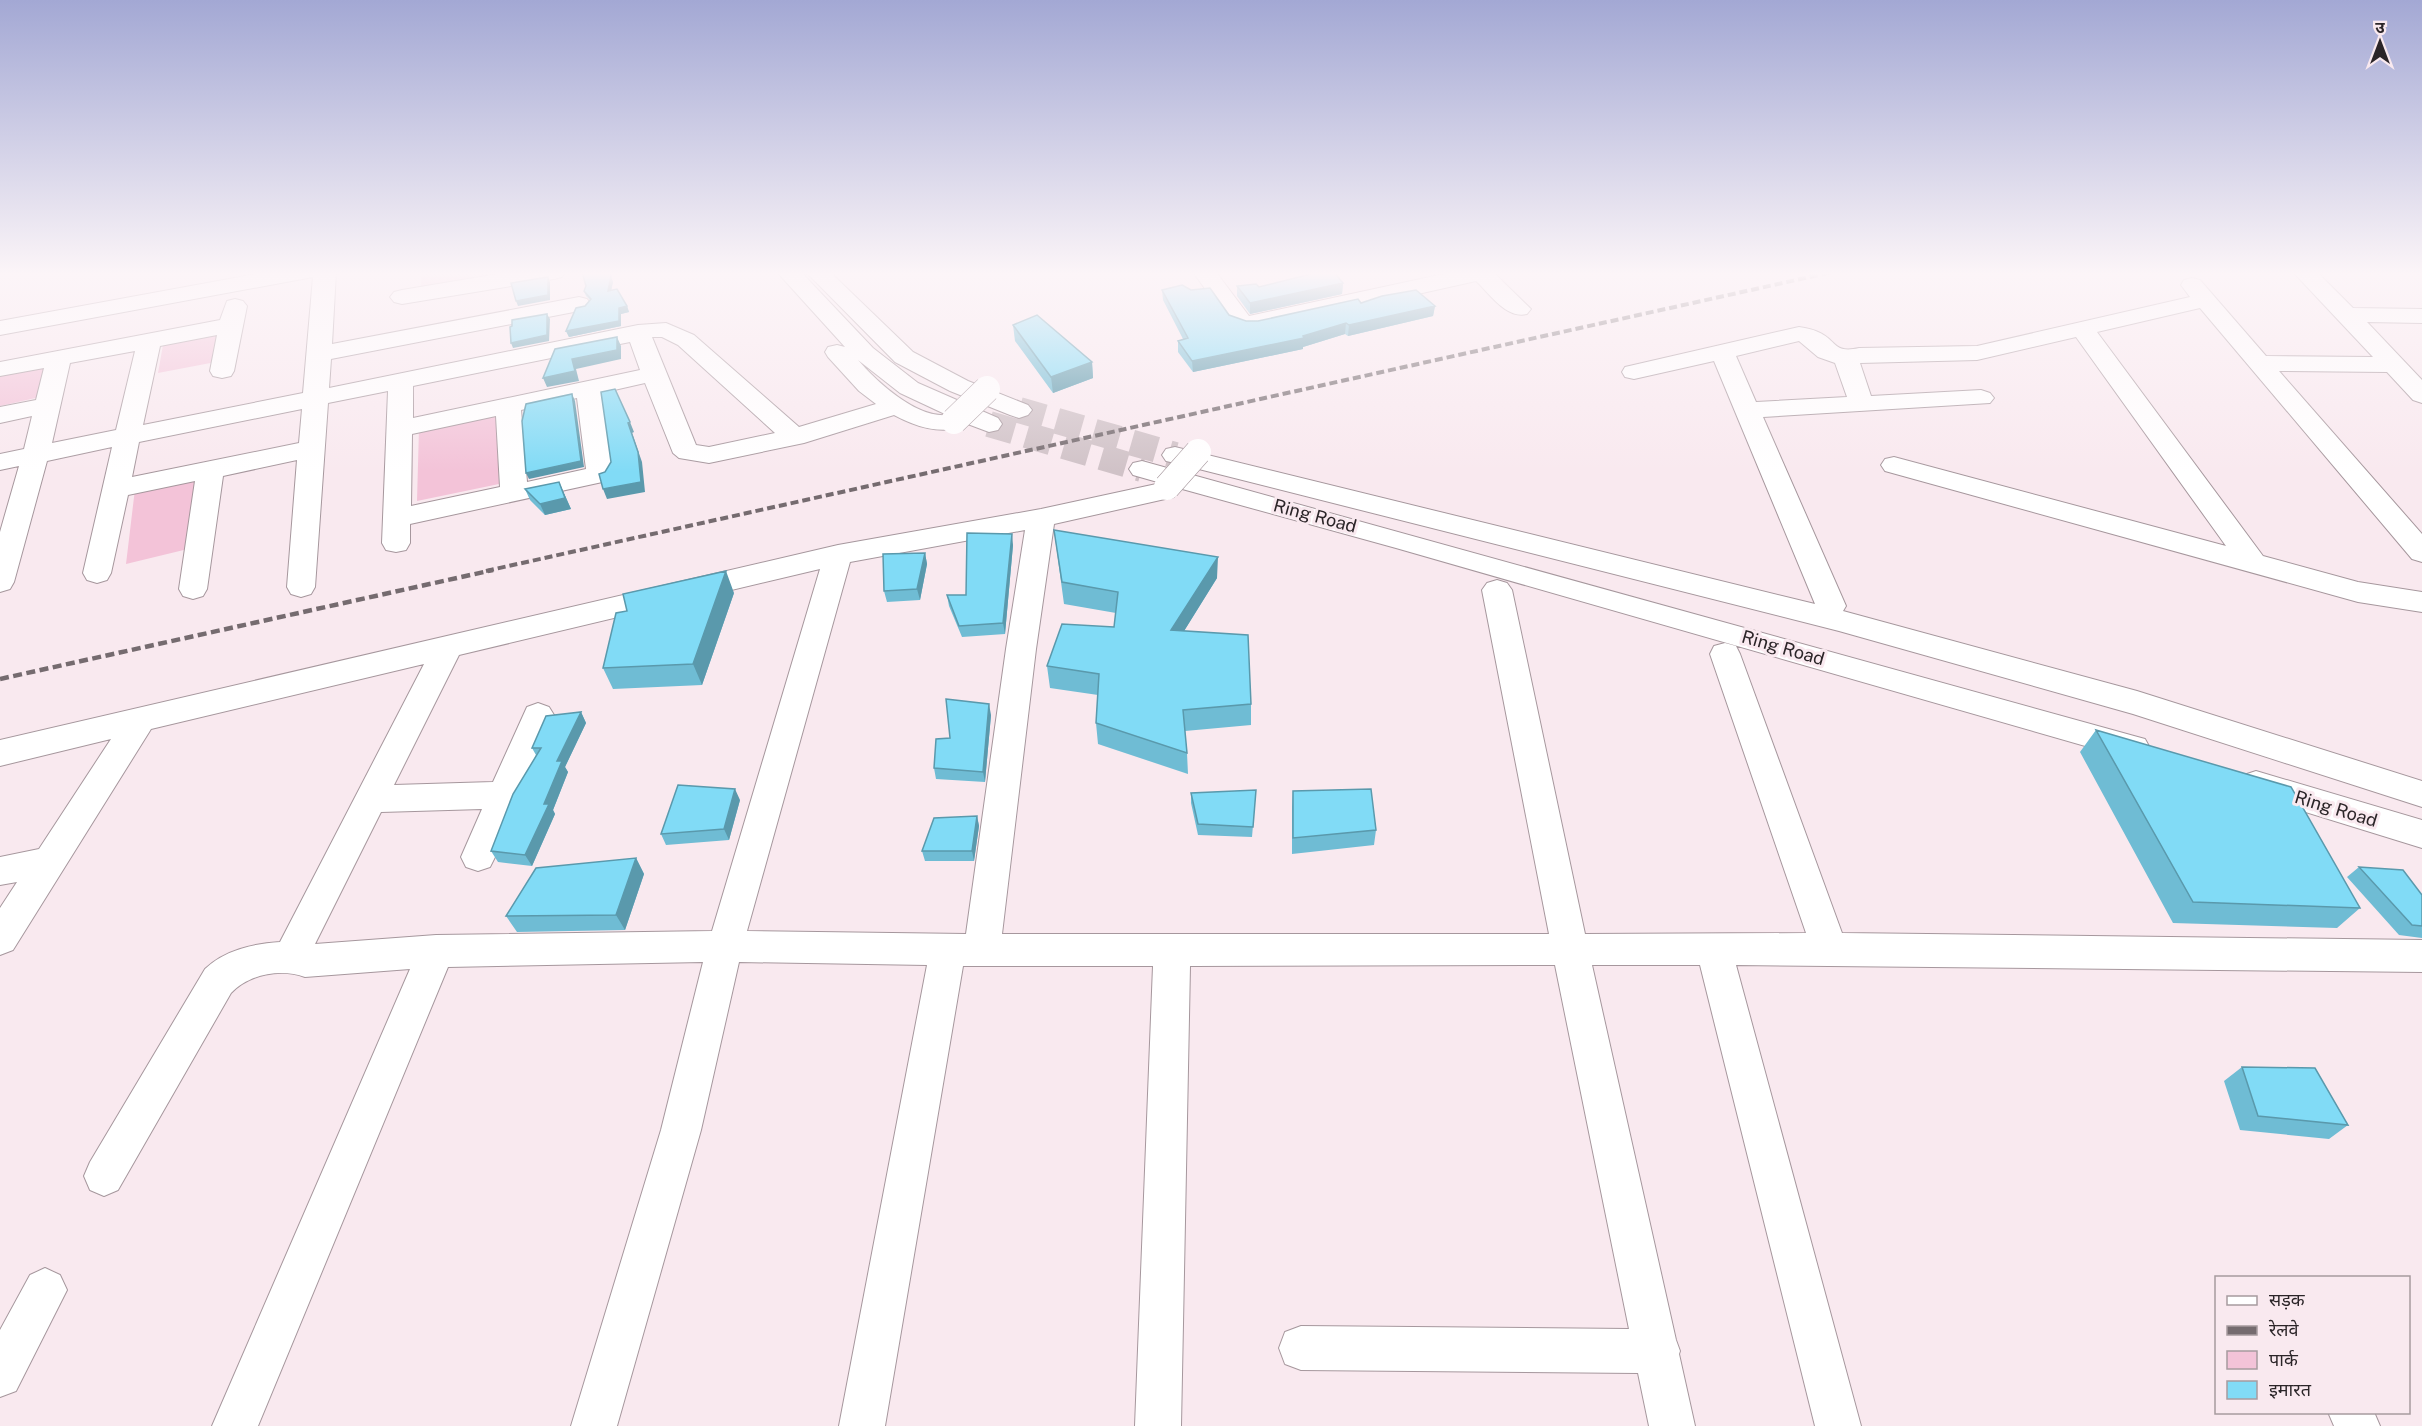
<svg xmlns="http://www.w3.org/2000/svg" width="2422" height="1426" font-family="'Public Sans','Noto Sans Devanagari',sans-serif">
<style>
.green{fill:#f3c3d8}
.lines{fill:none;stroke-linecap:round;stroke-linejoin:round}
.minor-tunnel{stroke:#d0c2c7;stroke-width:26;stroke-dasharray:26 13;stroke-linecap:butt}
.minor-casing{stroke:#a6979d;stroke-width:2}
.minor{fill:#fff;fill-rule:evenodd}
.rail-far1{stroke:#756b6f;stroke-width:4;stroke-dasharray:8 4;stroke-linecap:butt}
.rail{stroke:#756b6f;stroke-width:4.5;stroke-dasharray:9 4.5;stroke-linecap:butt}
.minor-bridge-casing{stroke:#a6979d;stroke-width:27;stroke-linecap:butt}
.minor-bridge{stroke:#fff;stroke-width:26}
.wall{fill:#6fbcd4}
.shaded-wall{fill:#5a99ac}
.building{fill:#81dbf6;stroke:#5a99ac;stroke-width:1.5}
.labels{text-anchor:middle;stroke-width:6;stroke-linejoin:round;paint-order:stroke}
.street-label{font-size:18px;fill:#2b2528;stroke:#f9e9ef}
</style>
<rect width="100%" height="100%" fill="#f9e9ef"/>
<!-- green -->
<path class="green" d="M421 272H487V277L421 289Z
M224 332 221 361 158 373 163 345Z
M46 364 40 397 0 406V374Z
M496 413 499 484 417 501 419 428Z
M197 474 192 548 126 564 135 489Z"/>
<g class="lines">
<!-- minor-tunnel -->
<path class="minor-tunnel" d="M1019 410 1175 455
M989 424 1142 469"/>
<defs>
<path id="minor" d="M267 272H336L332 344 579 297 587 299 591 304 587 309 579 311 331 359 329 388 638 325 666 323 694 335 799 427 876 404 859 391 828 357 825 352 828 347 837 345 845 347 777 272H801L873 348 918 383 998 418 1002 424 998 430 989 432 965 423 963 427C938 434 917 427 894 415L804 443 709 463 679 458 673 453 645 383 601 393 613 472 607 481 410 524V543L406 550 396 552 386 550 382 543 388 391 328 403 315 587 311 594 301 597 291 594 287 587 297 460 223 476 207 589 203 596 193 599 183 596 179 589 195 481 128 495 111 573 107 580 97 583 87 580 83 573 112 447 47 461 14 582 10 589 0 592V532L19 466 0 470V454L24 449 32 416 0 423V407L36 400 44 368 0 376V362L220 320 227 301 235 299 243 301 247 306 234 371 231 376 222 378 213 376 210 371 217 335 160 346 143 425 303 393 313 277 0 335V321ZM652 337H662L678 345 775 433 709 447 696 445ZM630 342 640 370 413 418V386ZM135 351 116 430 52 443 70 363ZM858 360 900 393 947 415C916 418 877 382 858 360ZM577 398 586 469 527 482 521 410ZM302 409 299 443 132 477 139 442ZM496 416 500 487 411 506 412 434Z
M510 272H565L562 277 554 279 402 304 394 302 390 297 394 292 402 290Z
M806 272H830L913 352 968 381 1028 405 1032 410 1028 415 1019 418 1010 415 950 391 895 362Z
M1193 272H1216L1249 316 1453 272H1493L1531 309 1527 314C1506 319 1490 294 1476 281L1257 330H1246L1231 325Z
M2293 272H2317L2353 308 2422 309V323L2367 322 2422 380V403L2413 400 2387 372 2279 371 2422 534V562L2412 559 2200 308 2097 332 2263 556 2358 582 2422 592V612L2358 602 1885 471 1881 465 1885 459 1894 457 2226 546 2076 337 1977 360 1860 363 1871 396 1981 390 1990 393 1994 398 1990 403 1763 417 1846 606 1843 611 2137 691 2422 781V807L2133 714 1839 631 1175 463 1166 461 1162 455 1166 449 1175 447 1815 604 1714 361 1634 379 1625 377 1622 372 1625 367 1799 327C1805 328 1812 329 1818 332 1837 340 1833 354 1859 348L1977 346 2190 297 2181 285 2184 280 2192 278 2200 280 2266 356 2373 357ZM1799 341 1818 357 1835 363 1847 397 1756 402 1736 356Z
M1142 461 2134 736 2145 739 2150 748 2145 757 2134 760 1396 548 1175 487 1178 491 1174 497 1054 524 1036 649 1002 934H1549L1482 590 1487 583 1497 580 1507 583 1512 590 1585 934 1806 933 1710 654 1714 646 1725 643 1736 646 1740 654 1842 933 2422 940V972L1736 965 1861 1426H1815L1700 965H1592L1676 1340 1680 1351 1679 1354 1695 1426H1649L1638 1373 1301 1370 1285 1364 1279 1348 1285 1332 1301 1326 1629 1329 1555 965 1190 966 1181 1426H1135L1153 966H963L885 1426H839L927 965 739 962 701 1130 617 1426H571L661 1130 703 962 448 967 258 1426H212L410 969 305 977C281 968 249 974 231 993L118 1190 104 1196 90 1190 84 1176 90 1162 205 969C225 950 252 944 280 942L424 664 151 729 13 950 0 955V908L17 882 0 885V857L39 849 111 739 0 766V740L838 545 1041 509 1161 483 1133 475 1129 469 1133 463ZM1025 530 1006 649 966 934 747 931 850 562ZM820 569 712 931 436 935 315 944 381 812 482 809 461 857 466 867 478 871 490 867 495 857 554 715 549 707 538 703 527 707 493 782 394 785 459 655Z
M2256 771 2422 820V848L2244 793 2240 784 2244 775Z
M45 1268 60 1275 67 1290 16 1391 0 1397V1330L30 1275Z
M2328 1412H2374L2380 1426H2334Z"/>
</defs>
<!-- minor casing -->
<use href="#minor" class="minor-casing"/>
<!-- minor -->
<use href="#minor" class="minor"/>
<!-- rail-far1 -->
<path class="rail-far1" d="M486 571 1832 272"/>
<!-- rail -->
<path class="rail" d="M0 679 493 570"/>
<defs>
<path id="minor-bridge" d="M954 421 987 389
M1167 487 1198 452"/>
</defs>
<!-- minor-bridge casing -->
<use href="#minor-bridge" class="minor-bridge-casing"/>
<!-- minor-bridge -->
<use href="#minor-bridge" class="minor-bridge"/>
</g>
<!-- wall -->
<path class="wall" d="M609 272 613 282 611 290 627 306 629 312 621 314V326L569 337 566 331 590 300 586 296 584 291Z
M1343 283 1342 294 1250 314 1237 296V286L1259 287Z
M1162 290 1246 321H1258L1361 303 1435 306 1433 316 1348 336 1345 334 1303 347V349L1193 372 1178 352V341L1183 339 1163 300Z
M1013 325 1092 362 1093 378 1053 393 1015 341Z
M559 482 571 509 545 515 530 500 525 489Z
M1054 530 1217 578 1184 631 1251 704V725L1185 731 1187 753 1188 774 1098 744 1096 723 1098 695 1050 688 1047 666 1114 627 1116 613 1064 604Z
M1013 545 1005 634 962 637 949 606 947 595H966Z
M925 553 927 564 920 600 887 602 884 591Z
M734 593 702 685 613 689 603 668Z
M581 712 586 723 565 767 568 772 553 810 555 814 532 866 498 862 491 851 536 755 532 748Z
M991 715 985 782 936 779 934 768 950 738Z
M2096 730 2360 908 2337 928 2173 923 2080 752Z
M1256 790 1252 837 1198 835 1191 803V793Z
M1293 791 1376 830 1374 845 1292 854V807Z
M740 800 729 840 666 845 661 834Z
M977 816 979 826 974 861H925L922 851Z
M636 858 644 874 625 930 517 932 506 916Z
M2359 867 2422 895V938L2399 935 2347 877Z
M2242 1067 2348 1125 2329 1139 2240 1130 2224 1081Z"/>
<!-- shaded-wall -->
<path class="shaded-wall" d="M609 272 613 282 610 296 608 291Z
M548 277 550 282V300L518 306 516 301Z
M1343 283 1342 294 1250 314V303Z
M627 306 629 312 621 314V326L569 337 566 331 619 308Z
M1435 306 1433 316 1348 336 1349 325Z
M547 314 550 319 549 341 513 348 511 343Z
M1346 323 1345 334 1303 347V349L1193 372 1192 361 1303 336Z
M617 337 621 346V359L576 369 579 381 547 387 543 378 572 359Z
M1092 362 1093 378 1053 393 1051 377Z
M572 394 575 401 584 467 529 479 526 473Z
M630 422 634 432 632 433 642 462 645 492 607 499 603 489 628 423Z
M559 482 571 509 545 515 540 504Z
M1012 534 1013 545 1005 634 1003 623Z
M925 553 927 564 920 600 917 589Z
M1218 557 1217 578 1171 652V630Z
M726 571 734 593 702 685 693 664Z
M989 704 991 715 985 782 983 772Z
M581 712 586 723 565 767 568 772 553 810 555 814 532 866 525 855 544 804 557 761Z
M735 789 740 800 729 840 724 829Z
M977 816 979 826 974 861 972 851Z
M636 858 644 874 625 930 616 915Z"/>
<!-- building -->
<path class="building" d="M582 272H609L611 276 608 291 617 289 627 306 619 308V321L566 331 576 308 585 306 591 299 584 291 586 286Z
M1319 272H1334L1343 283 1250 303 1237 286 1256 284 1259 287Z
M548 277V295L516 301 511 283Z
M1182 285 1191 290 1210 288 1229 315 1246 321H1258L1358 299 1361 303 1382 296 1416 290 1435 306 1349 325 1346 323 1303 336 1304 338 1192 361 1178 341 1188 338 1162 290Z
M547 314V335L511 343 510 327 512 326V320Z
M1037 315 1092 362 1051 377 1013 325Z
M617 337V350L572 359 575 371 543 378 555 349Z
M615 389 630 422 628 423 638 452 641 482 603 489 599 474 605 472 611 462 601 392Z
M572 394 581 461 526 473 522 421 526 404Z
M559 482 565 498 540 504 525 489Z
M1054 530 1218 557 1171 630 1248 635 1251 704 1183 710 1187 753 1096 723 1099 674 1047 666 1062 624 1114 627 1118 592 1062 582Z
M967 533 1012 534 1003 623 959 626 947 595H966Z
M925 553 917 589 884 591 883 554Z
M726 571 693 664 603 668 616 613 627 611 623 594Z
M946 699 989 704 983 772 934 768 936 739 950 738Z
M581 712 557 761H562L544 804H549L525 855 491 851 513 794 541 748H532L546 716Z
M2096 730 2291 787 2360 908 2193 902Z
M678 785 735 789 724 829 661 834Z
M1371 789 1376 830 1293 838V791Z
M1256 790 1253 827 1198 824 1191 793Z
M977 816 972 851H922L934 818Z
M636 858 616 915 506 916 536 868Z
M2359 867 2403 870 2422 895V926L2412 925Z
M2242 1067 2315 1068 2348 1125 2258 1116Z"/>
<!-- sky -->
<linearGradient id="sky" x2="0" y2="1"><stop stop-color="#a3a8d4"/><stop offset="0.58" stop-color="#fcf5f8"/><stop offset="1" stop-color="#fcf5f8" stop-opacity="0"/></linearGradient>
<rect width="2422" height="472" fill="url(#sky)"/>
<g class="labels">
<!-- street labels -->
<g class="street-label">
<text transform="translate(1315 516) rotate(15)" y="6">Ring Road</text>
<text transform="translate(1783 648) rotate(16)" y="6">Ring Road</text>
<text transform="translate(2336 809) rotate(17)" y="6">Ring Road</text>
</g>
</g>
<!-- legend -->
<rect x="2215" y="1276" width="195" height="138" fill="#f9e9ef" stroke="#a79b9f" stroke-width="1.5"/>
<rect x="2227" y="1296" width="30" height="9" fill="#ffffff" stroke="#a79b9f" stroke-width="1.5"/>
<text x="2269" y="1306" font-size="18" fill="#2b2528">सड़क</text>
<rect x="2227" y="1326" width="30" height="9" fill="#756b6f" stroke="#a79b9f" stroke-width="1.5"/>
<text x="2269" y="1336" font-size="18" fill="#2b2528">रेलवे</text>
<rect x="2227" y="1351" width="30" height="18" fill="#f3c3d8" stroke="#a79b9f" stroke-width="1.5"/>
<text x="2269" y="1366" font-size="18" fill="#2b2528">पार्क</text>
<rect x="2227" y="1381" width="30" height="18" fill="#81dbf6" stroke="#a79b9f" stroke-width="1.5"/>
<text x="2269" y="1396" font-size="18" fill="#2b2528">इमारत</text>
<!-- north arrow -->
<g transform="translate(2380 42)" stroke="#f9e9ef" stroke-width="4.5" paint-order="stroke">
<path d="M0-4.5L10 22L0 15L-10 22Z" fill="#2b2528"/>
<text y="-9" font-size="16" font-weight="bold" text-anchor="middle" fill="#2b2528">उ</text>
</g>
</svg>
